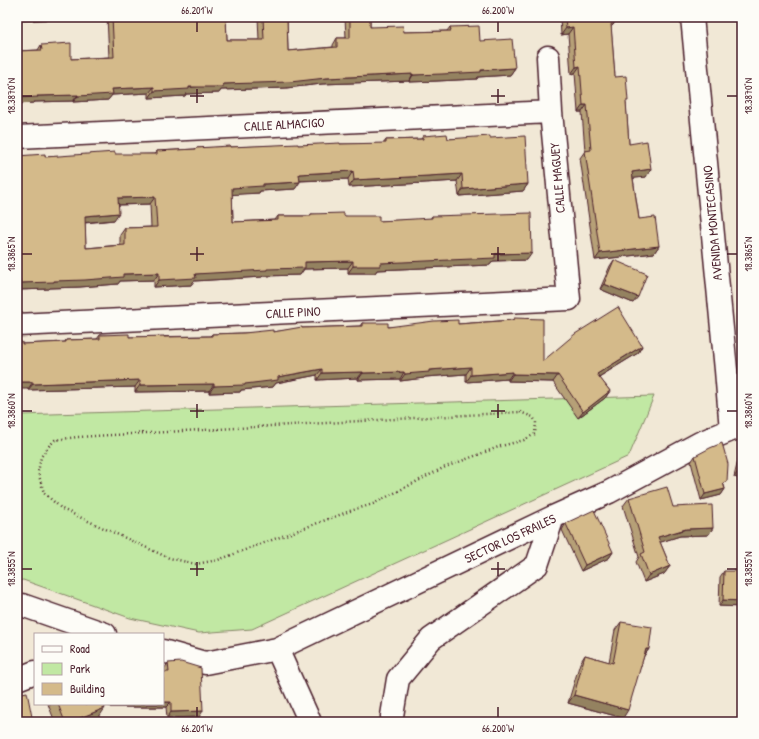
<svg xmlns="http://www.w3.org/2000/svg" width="759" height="739" font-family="'Patrick Hand',sans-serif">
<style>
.green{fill:#c1e8a3;stroke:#868467}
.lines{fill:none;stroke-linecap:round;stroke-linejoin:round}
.minor-casing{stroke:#4a1f2b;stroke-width:25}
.path{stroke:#4a1f2b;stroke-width:2.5;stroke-dasharray:1 3;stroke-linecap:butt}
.minor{stroke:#fdfcf7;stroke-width:22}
.wall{fill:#b6a077;stroke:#4a1f2b;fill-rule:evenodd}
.shaded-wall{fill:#948261;stroke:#4a1f2b}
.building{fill:#d4ba8a;stroke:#4a1f2b;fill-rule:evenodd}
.ticks{fill:none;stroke:#4a1f2b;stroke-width:1.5}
.labels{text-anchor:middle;stroke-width:3.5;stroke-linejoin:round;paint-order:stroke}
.street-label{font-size:13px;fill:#4a1f2b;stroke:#fdfcf7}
.neatline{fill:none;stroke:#4a1f2b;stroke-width:1.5}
.ticks-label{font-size:10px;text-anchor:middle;fill:#4a1f2b}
</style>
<rect width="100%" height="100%" fill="#f1e8d6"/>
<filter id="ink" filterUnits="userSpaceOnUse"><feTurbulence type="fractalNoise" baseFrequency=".025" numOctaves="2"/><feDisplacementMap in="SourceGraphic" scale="8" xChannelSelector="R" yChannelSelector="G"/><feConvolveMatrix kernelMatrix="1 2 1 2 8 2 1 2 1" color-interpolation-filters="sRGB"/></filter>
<g filter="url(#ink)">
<!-- green -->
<path class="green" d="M654 396 629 456 252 629 199 633 130 618 23 580 17 581V415Z"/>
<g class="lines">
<defs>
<path id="minor" d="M692 17 726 370 731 430
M17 137 551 112
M17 325 569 299 551 112 548 57
M17 607 22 605 105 634
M277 649 310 722
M163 651 205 663 277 649 553 517 609 492 700 443 731 430 742 428
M17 679 35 672
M393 722 392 716 398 679 431 639 537 565 553 517"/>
</defs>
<!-- minor casing -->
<use href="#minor" class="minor-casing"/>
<!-- path -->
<path class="path" d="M520 412 533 417 536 422 535 434 524 440 501 446 443 468 373 504 350 511 218 560 196 564 169 558 62 509 44 493 38 472 41 457 49 446 55 440 77 437Z"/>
<!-- minor -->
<use href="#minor" class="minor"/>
</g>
<!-- wall -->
<path class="wall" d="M17 17H226L227 40H259L258 17H287L288 51 333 47V45L337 38H346L345 17H370V27L404 32 447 31 450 27 480 41 515 68 510 75 478 77 477 79 437 81 409 82V81L322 84 286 88 221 90 219 93 186 94 185 96 149 98V93L112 95 108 100 73 102V101L34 102 33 103 17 104V51L38 50 41 45 71 59 109 57 107 17Z
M560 17H613L614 24 611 27 615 77 626 104 629 144 646 177 633 178 639 219 659 246 654 253 595 260 580 158 585 151 582 112H578L575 73 571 74 568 34 561 35Z
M423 136 448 139 490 138 528 184 523 191 459 196 457 181 424 183 349 187 348 179 300 181 295 189 260 191 259 193 232 194 233 222 275 220 278 216H310L311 214 344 216 379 221 430 219 432 216 527 260 493 261 490 265 377 270 375 273H348V268L304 269 300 275 263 276 262 277 194 281 191 285 154 287V280L120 281 118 284 80 287 50 288 49 289 17 290V156L45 157 155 154 157 151 195 149 196 148 230 147 340 144H383L386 140 421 139ZM150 204 151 227 125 228 120 235V245L86 248 85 223 114 220 119 205Z
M614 260 633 303 600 289 610 266Z
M514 318 543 361 642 346 638 353 599 377 610 391 605 398 578 418 553 382 508 381V379L466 382V374L425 377 424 378 400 381V379L358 380V378L317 380V375L276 383 273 387 241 390 240 392 209 393V391L135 392V387L28 390 22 344 65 342 66 340 97 339 100 335 129 337 210 336 212 334 273 332 302 328 360 326 362 323 388 327 458 324 512 320Z
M742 443V479L734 477Z
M695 456 724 485 725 489 721 495 701 500 691 462Z
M629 498 673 507 713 528 708 535 680 536 660 542 670 566 664 574 644 582 636 562 639 557 623 506Z
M566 523 613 552 609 558 581 571 562 530Z
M724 571 742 607 719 606 720 577Z
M621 622 649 649 644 656 623 718 568 703 580 663 585 655 609 662 615 630Z
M168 663 199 717 167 718 166 707H110V704H163L164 669Z
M48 704H104L99 717 86 722H55Z"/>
<!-- shaded-wall -->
<path class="shaded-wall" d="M17 17H107L17 21Z
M573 27 568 34 561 35 566 28Z
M580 66 575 73 571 74 576 67Z
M515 68 510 75 478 77 477 79 437 81 409 82 413 75Z
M413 74 409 81 322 84 286 88 221 90 219 93 186 94 185 96 149 98 154 91 223 84 326 78Z
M154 87 149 93 112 95 108 100 73 102 78 96 112 89Z
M78 95 73 101 34 102 33 103 17 104V98L37 96Z
M583 105H587L582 112H578Z
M651 169 646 177 627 179 632 172Z
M353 171 348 179 294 181 299 174Z
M462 174 457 181 424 183 349 187 354 180Z
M300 182 295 189 260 191 259 193 227 195 232 188 263 184Z
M528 184 523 191 459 196 463 189Z
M155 197 150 204 113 205 118 198Z
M119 213 114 220 80 223 85 216Z
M659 246 654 253 595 260 600 253Z
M532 253 527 260 493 261 490 265 377 270 375 273H348L353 266 380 263 495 254Z
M353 261 348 268 304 269 300 275 263 276 262 277 194 281 191 285 154 287 159 280 195 274 305 262Z
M159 273 154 280 120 281 118 284 80 287 50 288 49 289 17 290V288L20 283 54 281 123 274Z
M17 279H20L17 284Z
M604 284 638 297 633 303 600 289Z
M642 346 638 353 592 381 597 374Z
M471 367 466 374 425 377 424 378 400 381 405 374 429 370Z
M322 369 317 375 276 383 273 387 241 390 240 392 209 393 214 386 278 377Z
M363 372 358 378 317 380 322 373Z
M404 372 400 379 358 380 363 373Z
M513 372 508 379 466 382 471 375Z
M513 374 558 375 553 382 508 381Z
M140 380 135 387 28 390 33 384Z
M17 382H33L28 389H17Z
M214 384 209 391 135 392 140 385Z
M610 391 605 398 578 418 583 412Z
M738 472 742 473V479L734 477Z
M725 489 721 495 701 500 705 494Z
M713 528 708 535 680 536 652 545 658 537 686 529Z
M613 552 609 558 581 571 585 565Z
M670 566 664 574 644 582 649 575Z
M723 600 742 601V607L719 606Z
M646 649H649L643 657Z
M574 695 628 710 623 718 568 703Z
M163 702H171L166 707H110L112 704H163Z
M105 708 99 717 86 722H70Z
M203 711 199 717 167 718 171 712Z"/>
<!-- building -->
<path class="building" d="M112 17H226L227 40H264L263 17H287L288 51 337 47V38H350V17H370V27L403 26 404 32 451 31 450 27 479 26 480 41 512 39 515 68 481 70V72L442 74 413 75V74L371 76 326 78 290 82 223 84V87H189V89L154 91V87L112 89 113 94 78 96V95L37 96 38 97 17 98V51L42 50 41 45 71 43V59L114 57Z
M565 17H613L614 24H611L615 77 626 76 628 101H626L629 144 647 141 651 169 632 172 639 219 655 217 659 246 600 253 585 151 591 150 587 105H583L580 66 576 67 573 27 566 28Z
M447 134 448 139 490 136V138L525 136 528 184 463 189 462 174 428 176 354 180 353 171 299 174 300 182 263 184V186L232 188 233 222 278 220V216H311V214L344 213V216H379V221L432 218V216L531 213 532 253 495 254V258L380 263V266H353V261L305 262V268L267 269V270L195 274 196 278 159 280V273L123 274V277L85 280 54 281V282L20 283V279H17V233H18L17 197V156L45 154V157L115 152V154H157V151L196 149V148L230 146V147L298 144V145L340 143V144L386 143V140L423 139V136ZM155 197 157 227 125 228V245L86 248 85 216 119 213 118 198Z
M614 260 647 274 638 297 604 284Z
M618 307 642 346 597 374 610 391 583 412 558 375 513 374V372L471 375V367L429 370V372L405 374 404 372 363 373V372L322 373V369L278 377V380L245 384V385L214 386V384L140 385V380L33 384V382H17V342H22V344L66 342V340L100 339V335L129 334V337L164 336V337L212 336V334L244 333 273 330V332L302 327V328L362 326V323H388V327L434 321 458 320V324L514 320V318L543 319V361L575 334Z
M722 443 728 464 727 481 723 483 725 489 705 494 695 456 710 448Z
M742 454V473L738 472Z
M667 487 673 507 712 505 713 528 686 529 658 537 670 566 649 575 641 554 645 552 629 498Z
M594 510 613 552 585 565 566 524V523Z
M724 571H742V601L723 600Z
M621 622 652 627 649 649H646L628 710 574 695 585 655 613 663Z
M181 662 201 668 203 711 171 712V702H163V672H169L168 663Z
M27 692 33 722H17V694Z
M58 704H104L105 708 70 722H65Z
M486 720 494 722H485Z"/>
</g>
<!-- ticks -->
<path class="ticks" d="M197 22V32M498 22V32M197 89V103M498 89V103M22 96H32M190 96H204M491 96H505M727 96H737M197 247V261M498 247V261M22 254H32M190 254H204M491 254H505M727 254H737M197 404V418M498 404V418M22 411H32M190 411H204M491 411H505M727 411H737M197 562V576M498 562V576M22 569H32M190 569H204M491 569H505M727 569H737M197 707V717M498 707V717"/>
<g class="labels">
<!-- street labels -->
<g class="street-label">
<text transform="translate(284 124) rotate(-3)" y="5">CALLE ALMACIGO</text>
<text transform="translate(557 178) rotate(-95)" y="5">CALLE MAGUEY</text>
<text transform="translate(712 223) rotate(-95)" y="5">AVENIDA MONTECASINO</text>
<text transform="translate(293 312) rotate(-3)" y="5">CALLE PINO</text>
<text transform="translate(510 538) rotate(-25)" y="5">SECTOR LOS FRAILES</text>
</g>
</g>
<!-- margin -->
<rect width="759" height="739" fill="none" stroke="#fdfcf7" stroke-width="44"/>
<!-- legend -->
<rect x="34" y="633" width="130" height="72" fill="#fdfcf7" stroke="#b5a4a5"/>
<rect x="42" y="646" width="20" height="6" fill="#fdfcf7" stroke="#b5a4a5"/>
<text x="70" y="653" font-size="12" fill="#4a1f2b">Road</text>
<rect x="42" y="663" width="20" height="12" fill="#c1e8a3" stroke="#b5a4a5"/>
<text x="70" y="673" font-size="12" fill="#4a1f2b">Park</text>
<rect x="42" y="683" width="20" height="12" fill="#d4ba8a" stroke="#b5a4a5"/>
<text x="70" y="693" font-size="12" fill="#4a1f2b">Building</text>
<rect x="22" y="22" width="715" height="695" class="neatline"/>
<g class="ticks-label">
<text x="197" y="14">66.201°W</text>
<text x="498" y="14">66.200°W</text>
<text transform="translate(11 96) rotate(-90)" y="4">18.3870°N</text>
<text transform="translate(748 96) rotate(-90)" y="4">18.3870°N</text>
<text transform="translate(11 254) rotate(-90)" y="4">18.3865°N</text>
<text transform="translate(748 254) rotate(-90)" y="4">18.3865°N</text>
<text transform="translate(11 411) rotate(-90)" y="4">18.3860°N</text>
<text transform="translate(748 411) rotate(-90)" y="4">18.3860°N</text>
<text transform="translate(11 569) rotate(-90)" y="4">18.3855°N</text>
<text transform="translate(748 569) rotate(-90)" y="4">18.3855°N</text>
<text x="197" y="732">66.201°W</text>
<text x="498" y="732">66.200°W</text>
</g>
</svg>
